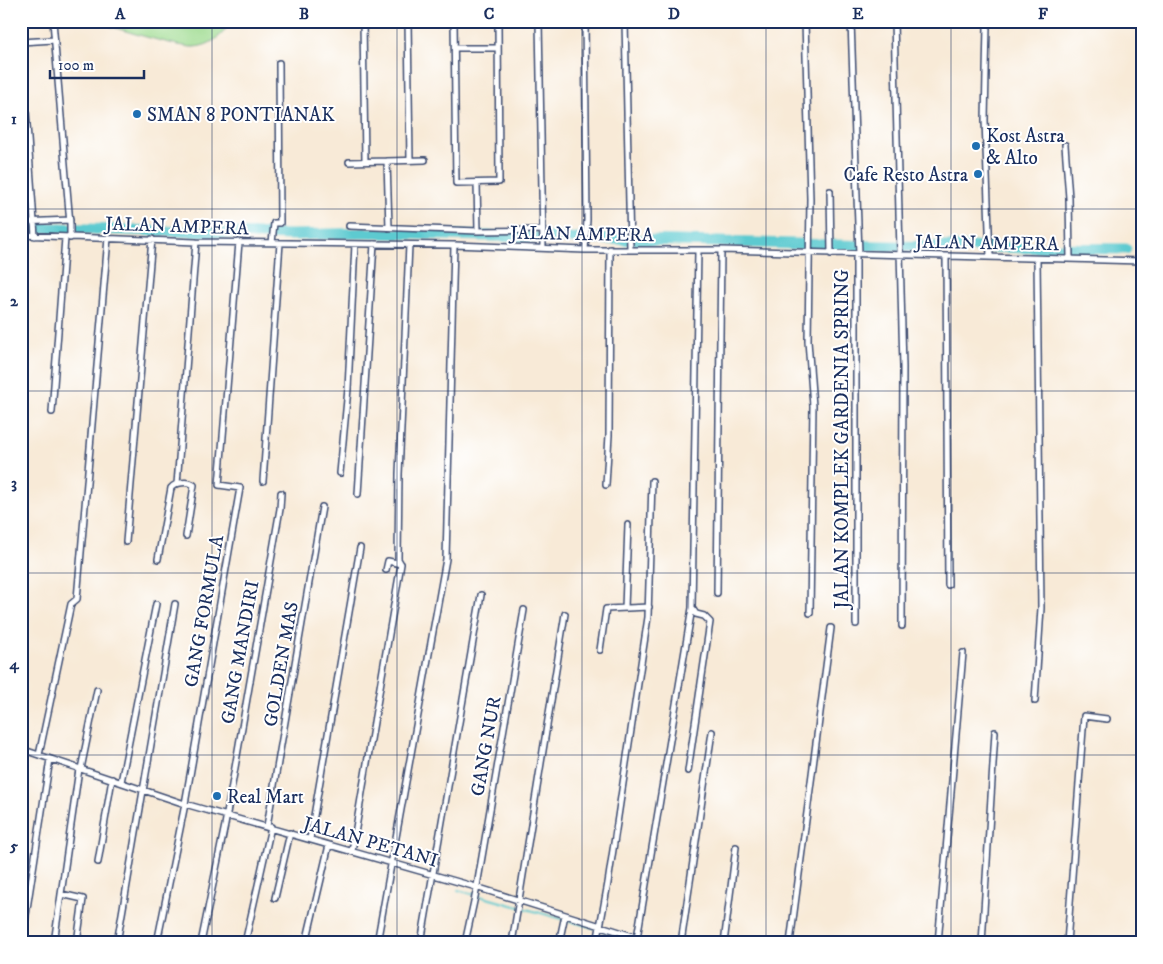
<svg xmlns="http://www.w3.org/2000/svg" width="1163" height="964" font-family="'IM FELL DW Pica',serif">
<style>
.green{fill:#9edb8f;stroke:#5c8576}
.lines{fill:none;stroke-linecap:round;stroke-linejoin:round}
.stream{stroke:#5dcad0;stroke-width:2}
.river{stroke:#5dcad0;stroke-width:11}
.minor-casing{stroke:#3c4b70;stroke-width:8}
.minor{stroke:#fff;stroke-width:5}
.grid{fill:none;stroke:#1b2f5e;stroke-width:1;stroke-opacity:0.55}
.poi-dot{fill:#1f6fb2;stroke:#fff;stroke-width:2}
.labels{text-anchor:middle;stroke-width:4;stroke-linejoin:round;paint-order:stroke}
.poi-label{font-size:19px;fill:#1b2f5e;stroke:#fff;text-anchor:start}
.street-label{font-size:19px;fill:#1b2f5e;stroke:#fff}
.neatline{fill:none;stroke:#1b2f5e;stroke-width:2}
.grid-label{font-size:16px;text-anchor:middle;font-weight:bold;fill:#1b2f5e}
</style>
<rect width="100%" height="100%" fill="#fff"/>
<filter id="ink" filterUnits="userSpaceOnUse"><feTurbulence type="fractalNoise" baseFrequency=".02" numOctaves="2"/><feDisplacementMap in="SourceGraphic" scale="10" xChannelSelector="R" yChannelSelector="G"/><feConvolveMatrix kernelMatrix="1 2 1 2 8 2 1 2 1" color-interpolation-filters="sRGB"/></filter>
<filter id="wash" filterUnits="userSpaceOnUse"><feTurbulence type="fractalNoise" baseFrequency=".0096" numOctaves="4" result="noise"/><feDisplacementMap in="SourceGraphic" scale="20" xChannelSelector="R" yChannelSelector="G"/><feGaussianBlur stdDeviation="1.12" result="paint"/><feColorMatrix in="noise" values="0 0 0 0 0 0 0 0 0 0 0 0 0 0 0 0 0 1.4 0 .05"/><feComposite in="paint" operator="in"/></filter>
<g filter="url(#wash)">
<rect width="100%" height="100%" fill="#f8ead7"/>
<!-- green -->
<path class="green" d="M96 21H230C224 36 210 46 194 47 181 48 109 27 96 21Z"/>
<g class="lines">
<!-- stream -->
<path class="stream" d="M458 890 627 937"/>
<!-- river -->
<path class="river" d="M21 227 292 235 369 233 878 246 1126 249"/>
</g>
</g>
<g filter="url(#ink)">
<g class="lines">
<defs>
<path id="minor" d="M53 21 70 224V238
M363 21 365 161
M408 21 410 161
M454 21 456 183 499 182 498 21
M539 21 543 247
M625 21 630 249
M805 21 810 199 808 341 813 406 810 613
M851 21 859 254
M894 21 903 367 902 626
M987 26 985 120 990 257
M21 41 35 236
M21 42 54 40
M455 48H498
M1065 145 1069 198 1070 259
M387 161 389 228
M349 162 425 160
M477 183 478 231 543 230
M830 191 831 254
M21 222 70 220
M349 226 478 231
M21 235 196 242 454 245 585 250H721L1142 261
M272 243 274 223H280L279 63
M585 250 587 220 585 21
M856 254V624
M946 256 948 585
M52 412 65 238
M340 473 348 389 355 244
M263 481 280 243
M177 484 196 242
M606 485 609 435 610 249
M358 494 374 244
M126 542 152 239
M158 559 171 488C176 482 188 481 194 485L186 536
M386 570 388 561 401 564
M717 593 721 250
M625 608 628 525
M600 650 606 609 649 607
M1035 701 1041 608 1037 259
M21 749 185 804 476 887 655 943
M39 755 71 604 77 599 108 238
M81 769 97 690
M688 771 710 622 704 616 696 614 692 608 698 250
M121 782 156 604
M267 826 322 507
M310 839 360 548
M352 851 401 564 398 559 399 474 409 245
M98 862 112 779
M61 894 83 899 77 943
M275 898 290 833
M24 928 50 759
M637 938 692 608
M54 943 79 769
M117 943 175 604
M157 943 185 804 240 488 219 485 239 242
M201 943 225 825 280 509 281 493
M245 943 271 827
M306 943 329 845
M377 943 446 559 454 245
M421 943 481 595
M465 943 476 892 524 610
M512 943 565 614
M559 943 565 915
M597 943 608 883 648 617 652 481
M681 943 712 732
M724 943 736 847
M790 943 831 628
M938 943 963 653
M982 943 995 732
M1067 943 1084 716 1107 719"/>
</defs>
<!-- minor casing -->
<use href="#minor" class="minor-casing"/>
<!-- minor -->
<use href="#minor" class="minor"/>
</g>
</g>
<!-- grid -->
<path class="grid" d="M212 21V943M397 21V943M582 21V943M766 21V943M951 21V943M21 209H1142M21 391H1142M21 573H1142M21 755H1142"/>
<!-- markers -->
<g class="poi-dot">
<circle cx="137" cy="114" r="5"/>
<circle cx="976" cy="146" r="5"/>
<circle cx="978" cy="174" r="5"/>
<circle cx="217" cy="796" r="5"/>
</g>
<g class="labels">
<!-- poi labels -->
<g class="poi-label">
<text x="147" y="121">SMAN 8 PONTIANAK</text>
<text x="986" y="142">Kost Astra<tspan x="986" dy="22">&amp; Alto</tspan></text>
<text x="968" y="181" text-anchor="end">Cafe Resto Astra</text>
<text x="227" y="803">Real Mart</text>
</g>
<!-- street labels -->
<g class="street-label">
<text transform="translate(177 225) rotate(2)" y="7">JALAN AMPERA</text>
<text transform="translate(582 233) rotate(1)" y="7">JALAN AMPERA</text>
<text transform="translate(987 242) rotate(1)" y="7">JALAN AMPERA</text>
<text transform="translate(841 439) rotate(-90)" y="7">JALAN KOMPLEK GARDENIA SPRING</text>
<text transform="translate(203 611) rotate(-80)" y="7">GANG FORMULA</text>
<text transform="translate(239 652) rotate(-80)" y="7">GANG MANDIRI</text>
<text transform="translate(280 664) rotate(-80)" y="7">GOLDEN MAS</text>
<text transform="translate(485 746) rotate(-80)" y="7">GANG NUR</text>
<text transform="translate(371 841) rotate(16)" y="7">JALAN PETANI</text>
</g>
</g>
<!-- margin -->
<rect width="1163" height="964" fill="none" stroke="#fff" stroke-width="55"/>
<!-- scale -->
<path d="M50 70v8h94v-8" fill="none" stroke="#1b2f5e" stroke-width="2.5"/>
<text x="58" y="70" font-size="15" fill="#1b2f5e" stroke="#ffffff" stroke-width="4" paint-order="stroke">100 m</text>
<rect x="28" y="28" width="1108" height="908" class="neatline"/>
<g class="grid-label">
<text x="120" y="19">A</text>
<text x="304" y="19">B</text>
<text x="489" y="19">C</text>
<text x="674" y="19">D</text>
<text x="858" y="19">E</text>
<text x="1043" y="19">F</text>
<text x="14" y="124">1</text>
<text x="14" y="306">2</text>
<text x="14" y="488">3</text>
<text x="14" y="669">4</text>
<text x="14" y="851">5</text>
</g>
</svg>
